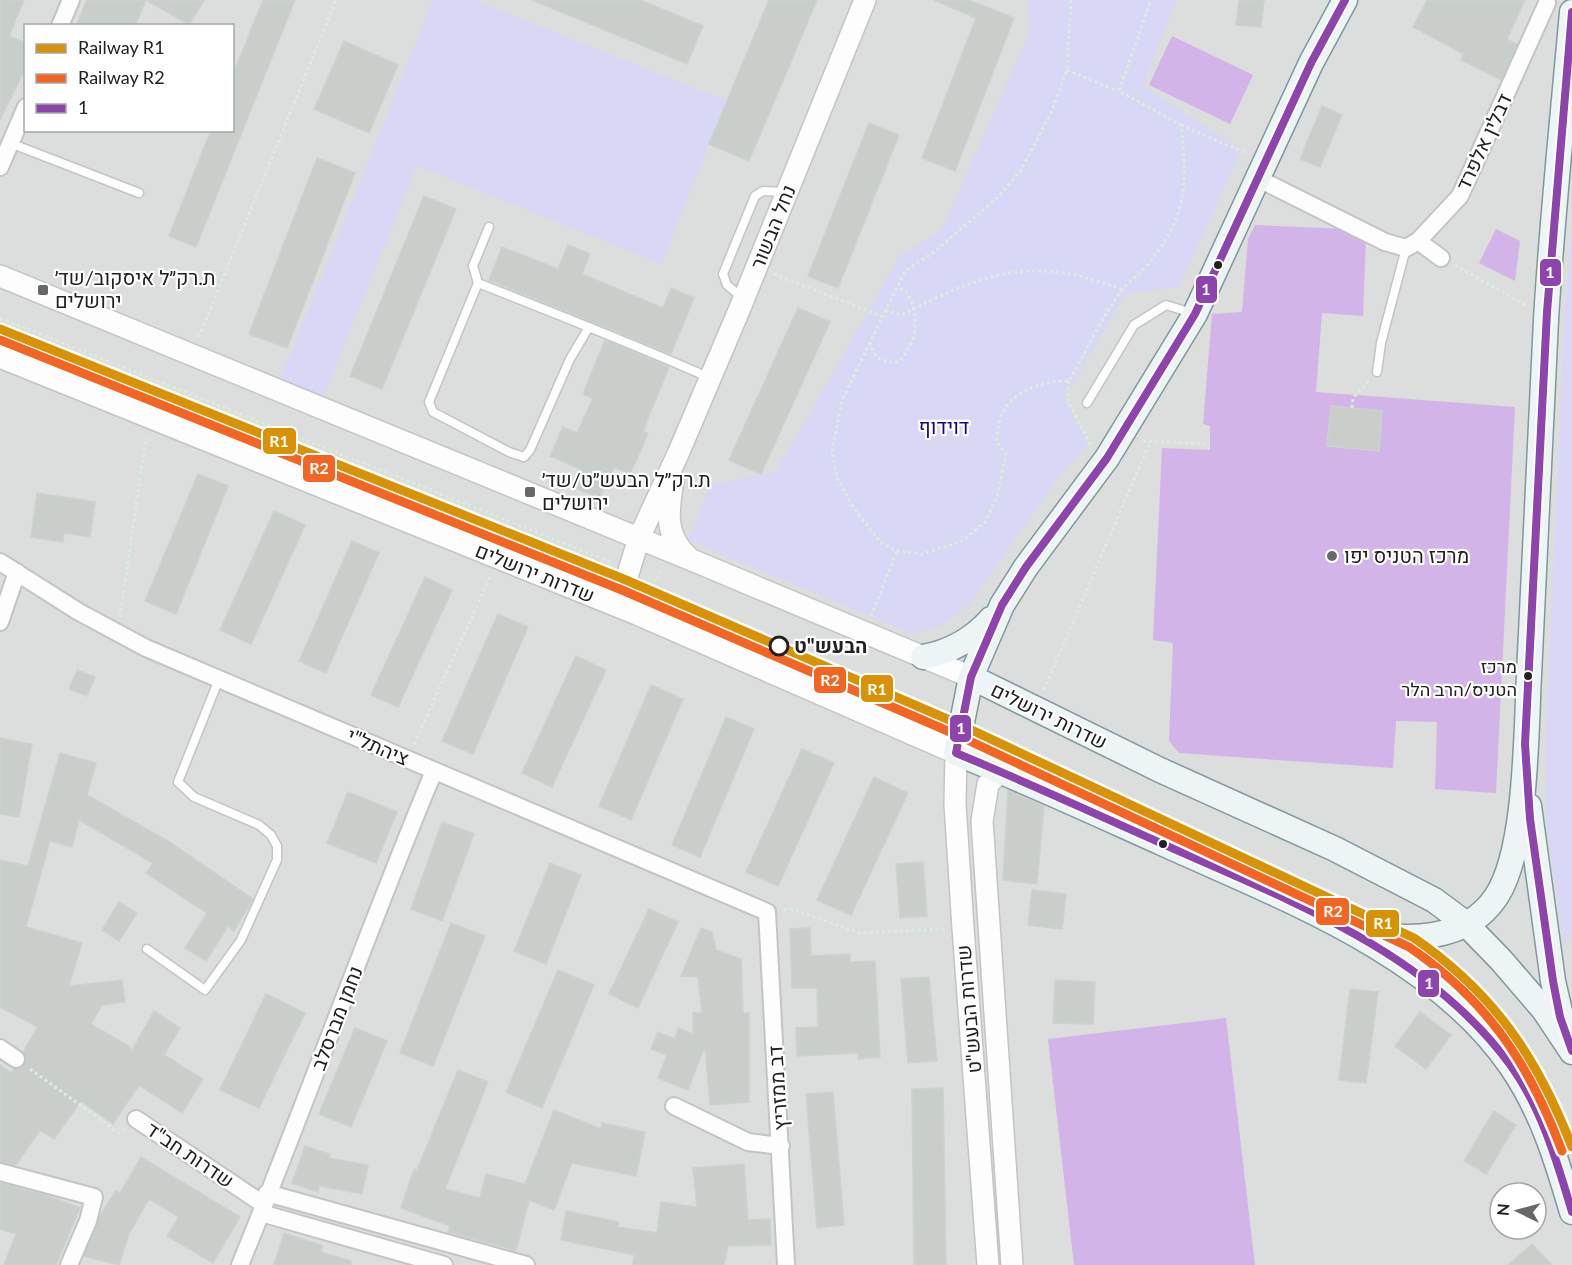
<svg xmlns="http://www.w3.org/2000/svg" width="1572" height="1265" font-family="Lato,Heebo,sans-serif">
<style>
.residential{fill:#dbdedd;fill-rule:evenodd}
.park{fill:#d8d7f5}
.pitch{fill:#d2b4e8}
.building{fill:#c9cecb;stroke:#cbd2cf;stroke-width:1.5}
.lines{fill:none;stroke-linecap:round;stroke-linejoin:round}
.service-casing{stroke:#c2c5c4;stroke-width:11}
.minor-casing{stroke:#c2c5c4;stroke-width:20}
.tertiary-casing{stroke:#c2c5c4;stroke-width:24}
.secondary-casing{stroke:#80989a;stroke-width:27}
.path{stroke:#daecdc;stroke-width:3;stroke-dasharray:3 3;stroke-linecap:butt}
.service{stroke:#fcfdfc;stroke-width:8}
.minor{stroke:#fcfdfc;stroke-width:16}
.tertiary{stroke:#fcfdfc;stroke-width:21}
.secondary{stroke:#ecf4f5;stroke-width:24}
.bus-1-casing{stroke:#fff;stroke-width:12}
.bus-1{stroke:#8e44ad;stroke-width:8}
.rail-1-casing{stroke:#fff;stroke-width:14}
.rail-2-casing{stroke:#fff;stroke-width:14}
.rail-1{stroke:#d79205;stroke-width:9}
.rail-2{stroke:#f26522;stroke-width:9}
.bus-dot{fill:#212121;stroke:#fff;stroke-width:2}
.poi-dot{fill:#676968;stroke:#fff;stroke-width:2}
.stop-dot{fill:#fff;stroke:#212121;stroke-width:3}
.labels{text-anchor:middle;stroke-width:4.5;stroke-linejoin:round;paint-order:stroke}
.bus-label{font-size:18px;fill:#212121;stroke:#fff;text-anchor:end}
.street-label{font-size:20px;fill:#212121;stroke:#fff}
.poi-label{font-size:20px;fill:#212121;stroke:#fff;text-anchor:start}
.park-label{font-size:20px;fill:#130786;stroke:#fff}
.stop-label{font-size:20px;font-weight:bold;fill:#212121;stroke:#fff;text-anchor:start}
.line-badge{stroke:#fff;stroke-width:2}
.badge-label{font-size:16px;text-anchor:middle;font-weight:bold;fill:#fff}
</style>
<rect width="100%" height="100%" fill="#eaefed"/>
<!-- residential -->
<path class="residential" d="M0 0H1572V1265H0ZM26 26H232V130H26ZM1500 1193H1536V1229H1500Z"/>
<!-- park -->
<path class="park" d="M433 0H475L726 101 661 264 417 166 323 398 280 380Z
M1028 0H1177L1143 86 1241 150 1179 287 1126 294 1064 398 1088 444 1059 476 970 604 943 625 912 634 688 540 712 484 776 472 899 257 942 229 1030 31Z
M1572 221V934L1564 943 1546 823V728L1564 329Z"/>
<!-- pitch -->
<path class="pitch" d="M1172 36 1253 75 1230 124 1149 85Z
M1255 225 1346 229 1366 239 1363 316 1322 313 1316 392 1515 407 1496 793 1435 789 1437 722 1396 721 1393 768 1179 753 1169 741 1173 643 1153 640 1162 448 1210 450V426L1203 424 1212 314 1242 312 1248 239Z
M1496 229 1520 241 1515 281 1479 263Z
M1226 1018 1255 1265H1074L1048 1039Z"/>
<!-- building -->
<path class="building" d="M0 0H24L9 36 26 43V67L0 120Z
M87 0H146L135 26H76Z
M146 0H204L189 25Z
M263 0H295L196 247 169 236 211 130H232V77Z
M532 0H640L703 26 687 64Z
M769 0H817L749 161 709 144Z
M934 0H969L1014 18 955 171 922 158 976 18Z
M1239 0H1264L1261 27 1236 25Z
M1427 0H1525L1507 39 1517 44 1501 80 1461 60 1464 54 1413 27Z
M344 41 398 65 369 133 314 109Z
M1322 106 1342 115 1320 167 1300 159Z
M869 123 899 135 838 288 808 276Z
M317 158 355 173 287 348 249 334Z
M424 196 456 209 382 389 350 376Z
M568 245 590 254 582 274 663 308 671 288 694 298 671 354 489 280 502 247 558 269Z
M798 308 830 322 761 474 729 460Z
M605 340 669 367 643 431 648 434 630 474 614 467 599 498 574 487 582 470 550 456 563 427 577 433 593 398 583 394Z
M1331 406 1382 411 1379 451 1327 446Z
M198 474 228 486 176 614 145 601Z
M37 493 95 502 90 537 64 533 63 542 31 537Z
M274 511 305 525 251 644 220 630Z
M352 541 379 553 326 673 299 661Z
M425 577 452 590 398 707 371 695Z
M498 614 528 627 473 754 442 741Z
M576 656 606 670 552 787 522 773Z
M77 670 95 677 87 696 69 689Z
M651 685 683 699 631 820 599 806Z
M726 717 754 729 700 857 672 845Z
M0 738 32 744 19 817 0 814Z
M802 749 834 763 778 886 746 872Z
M60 753 96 763 87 795 168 841 253 899 234 931 228 926 206 961 185 948 207 913 146 873 153 863 79 820 72 847 50 841 26 927 82 943 69 986 122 980 125 1002 102 1005 91 1024 130 1047 131 1052 154 1011 180 1028 164 1055 203 1079 182 1113 139 1085 113 1124 81 1101 54 1139 40 1130 16 1165 0 1162V1065L11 1073 14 1069 24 1065 26 1059 23 1052 38 1027 0 1007V860L28 866Z
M874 777 908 793 851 915 817 900Z
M1008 790 1044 806 1037 884 1003 880Z
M348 792 397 812 376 863 327 843Z
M442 822 474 834 442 921 411 909Z
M923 862 927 916 900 918 896 864Z
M550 863 581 875 546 964 514 951Z
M1032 890 1066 894 1062 929 1028 925Z
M119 902 137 913 119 941 102 930Z
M649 909 678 922 638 1008 609 994Z
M451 923 485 936 433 1066 400 1053Z
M701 928 712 932 716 950 741 959 743 1013H749V1102L710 1105 705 1046 688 1090 658 1078 667 1055 651 1049 658 1032 675 1039 678 1028 693 1034V1013H702L698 977 681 976Z
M810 928 811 956 850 954V962L875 961 880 1057 858 1059V1053L797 1056 796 1028 818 1027 817 988H792L790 929Z
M558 970 594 985 542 1108 506 1092Z
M929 977 937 1061 908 1063 901 979Z
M1055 980 1095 982 1093 1024 1053 1023Z
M1350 989 1378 992 1366 1083 1339 1080Z
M266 994 305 1013 259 1108 220 1090Z
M1420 1012 1451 1035 1426 1069 1395 1046Z
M355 1028 387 1041 351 1127 319 1114Z
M458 1070 488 1082 445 1189 480 1198 486 1174 525 1184 554 1110 601 1129 602 1123 645 1132 636 1176 572 1163 554 1210 529 1200 516 1251 448 1232 450 1226 401 1208 414 1169 417 1170Z
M943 1088 946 1265H914L912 1089Z
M833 1092 844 1225 817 1228 806 1094Z
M1494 1111 1516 1125 1486 1174 1464 1161Z
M305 1146 330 1154 329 1158 368 1165 362 1194 320 1186 318 1192 292 1183Z
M141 1157 240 1217 213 1263 167 1236 179 1217 149 1199 129 1234 119 1265 84 1256 100 1216 116 1190 120 1193Z
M744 1164 748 1220 770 1219 771 1245 728 1246 724 1265H633L634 1255 561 1240 566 1211 619 1222 618 1227 657 1233 661 1202 697 1207 693 1168Z
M0 1183 46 1195 80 1208 56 1265H4L16 1234 0 1229Z
M284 1233 323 1246 321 1252 351 1261V1265H274Z
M1532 1244 1552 1265H1508Z"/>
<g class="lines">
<defs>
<path id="service" d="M10 143 139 193
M478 283 473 266 489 227
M744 299 727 285 723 274 755 196 763 191 787 192
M589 327 570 359 530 450 524 457 509 452 433 412 429 402 478 283C556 314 634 344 710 378
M1377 372 1381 343 1406 248
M1087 403 1134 325 1166 305 1192 313
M147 949 205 990 241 940 277 860V846L271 835 259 825 194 797 178 782 219 679"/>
<path id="minor" d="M60 26 71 0
M0 167 26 107
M1259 179 1385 242 1406 248 1418 241 1460 196 1547 3
M1418 241 1441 258
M0 562 79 612 146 648 767 912 786 1265
M0 622 17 572
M0 1048 16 1059
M674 1106 748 1142 781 1146
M136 1119 263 1204
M0 1172 94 1197 88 1221 69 1265
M267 1193 526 1265
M261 1213 444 1265
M240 1265C307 1101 366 934 434 771"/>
<path id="tertiary" d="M0 276 699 563 971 677
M0 357 637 614 956 753 955 804 963 928 988 1265
M673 481C668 510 664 536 688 557
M637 614 628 597 626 580 639 538 678 454 740 308 865 0
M1001 771 988 784 982 821 1012 1265"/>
<path id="secondary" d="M1345 0 1311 63 1195 314 1107 458 1026 567 1002 605 971 677 956 753C1026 781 1095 813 1164 844 1283 898 1434 954 1511 1066 1542 1111 1557 1161 1572 1212
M923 657C951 652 972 640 991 619
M971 677 1160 770 1335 849 1434 900 1465 923 1501 960 1544 1010 1572 1052
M1529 806 1553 981 1564 1029
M1358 933C1407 940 1465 943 1496 897 1527 851 1526 732 1529 675 1535 557 1540 438 1546 320 1552 217 1563 115 1572 12"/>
</defs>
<!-- service casing -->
<use href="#service" class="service-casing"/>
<!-- minor casing -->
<use href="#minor" class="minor-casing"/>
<!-- tertiary casing -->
<use href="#tertiary" class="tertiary-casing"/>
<!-- secondary casing -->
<use href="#secondary" class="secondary-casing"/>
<!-- path -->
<path class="path" d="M1071 0 1067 70 1051 113 1021 170 997 198 934 252 905 271 842 400 832 451 837 478 853 507 880 542 897 551 922 554 962 541 985 522 997 497 1006 454 996 441C998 432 998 420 1002 413 1016 389 1043 381 1069 381 1085 354 1103 314 1123 289 1129 281 1139 275 1146 267 1187 217 1188 187 1181 125L1119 91 1151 0
M1067 70 1118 91
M1181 125 1245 153
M1455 265 1527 306
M774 274 881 316
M885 310 902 315C983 273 1034 254 1122 290
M0 318 611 562
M199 337 336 0
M870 342C875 360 881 362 899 362 918 341 921 314 905 290L895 289
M1069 381 1068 401 1091 446
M1352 408 1353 398 1370 380
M1143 441 1210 444
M648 577 657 581 662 569
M871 616 897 551
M120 617 145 444 150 439
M1044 690 1150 442
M414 744 491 575
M784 910 793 909 859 933 944 929
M30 1069 119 1133 125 1128"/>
<!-- service -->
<use href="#service" class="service"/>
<!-- minor -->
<use href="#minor" class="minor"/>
<!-- tertiary -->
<use href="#tertiary" class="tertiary"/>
<!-- secondary -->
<use href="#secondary" class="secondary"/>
<defs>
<path id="bus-1" d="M1345 0 1311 63 1195 314 1107 458 1026 567 1002 605 971 677 956 753C1029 783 1100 816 1172 848 1294 902 1430 954 1511 1066 1542 1109 1557 1162 1572 1212
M1572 12 1547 312 1525 744 1530 819 1553 981 1560 1017 1572 1051"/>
</defs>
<!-- bus-1 casing -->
<use href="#bus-1" class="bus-1-casing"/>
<!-- bus-1 -->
<use href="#bus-1" class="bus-1"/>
<defs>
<path id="rail-1" d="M0 329 626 580 961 725 1414 938C1494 993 1537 1057 1572 1147"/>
<path id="rail-2" d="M0 340 622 590 957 735 1409 947C1487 1000 1529 1063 1562 1151"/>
</defs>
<!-- rail-1 casing -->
<use href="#rail-1" class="rail-1-casing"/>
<!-- rail-2 casing -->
<use href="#rail-2" class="rail-2-casing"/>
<!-- rail-1 -->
<use href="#rail-1" class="rail-1"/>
<!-- rail-2 -->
<use href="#rail-2" class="rail-2"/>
</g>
<!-- markers -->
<g class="bus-dot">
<circle cx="1218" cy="265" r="5"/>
<circle cx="1528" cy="676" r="5"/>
<circle cx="1163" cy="844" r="5"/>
</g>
<g class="poi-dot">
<rect x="37" y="284" width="12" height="12" rx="3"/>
<rect x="524" y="486" width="12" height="12" rx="3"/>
<circle cx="1332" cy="556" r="6"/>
</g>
<circle class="stop-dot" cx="779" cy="646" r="9"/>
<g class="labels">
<!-- bus labels -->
<g class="bus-label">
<text x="1517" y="673">מרכז<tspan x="1517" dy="23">הטניס/הרב הלר</tspan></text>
</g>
<!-- street labels -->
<g class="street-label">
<text transform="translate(1484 142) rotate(-65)" y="7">דבלין אלפרד</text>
<text transform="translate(773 227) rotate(-68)" y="7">נחל הבשור</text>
<text transform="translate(535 573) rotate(22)" y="7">שדרות ירושלים</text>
<text transform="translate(1049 716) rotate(26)" y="7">שדרות ירושלים</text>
<text transform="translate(378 747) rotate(23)" y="7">ציהתל"י</text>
<text transform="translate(969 1009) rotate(-95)" y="7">שדרות הבעש"ט</text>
<text transform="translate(337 1018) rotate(-69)" y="7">נחמן מברסלב</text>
<text transform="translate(778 1088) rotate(-94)" y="7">דב ממזריץ</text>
<text transform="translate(190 1155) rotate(34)" y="7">שדרות חב"ד</text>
</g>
<!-- poi labels -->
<g class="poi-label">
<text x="55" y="285">ת.רק״ל איסקוב/שד׳<tspan x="55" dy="23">ירושלים</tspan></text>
<text x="542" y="487">ת.רק״ל הבעש״ט/שד׳<tspan x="542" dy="23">ירושלים</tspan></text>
<text x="1344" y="563">מרכז הטניס יפו</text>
</g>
<!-- park labels -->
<g class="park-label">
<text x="944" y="434">דוידוף</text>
</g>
<!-- stop labels -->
<g class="stop-label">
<text x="794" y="653">הבעש"ט</text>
</g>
</g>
<g class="line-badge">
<rect x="1539" y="258" width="23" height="29" rx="6" fill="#8e44ad"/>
<rect x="1195" y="275" width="23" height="29" rx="6" fill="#8e44ad"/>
<rect x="262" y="427" width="35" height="28" rx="6" fill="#d79205"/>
<rect x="302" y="454" width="34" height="29" rx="6" fill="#f26522"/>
<rect x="813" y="666" width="34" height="28" rx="6" fill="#f26522"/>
<rect x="860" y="674" width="34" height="29" rx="6" fill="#d79205"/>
<rect x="949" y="714" width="23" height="29" rx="6" fill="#8e44ad"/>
<rect x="1315" y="897" width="35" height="29" rx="6" fill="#f26522"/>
<rect x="1365" y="909" width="35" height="29" rx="6" fill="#d79205"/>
<rect x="1417" y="969" width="23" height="29" rx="6" fill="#8e44ad"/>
</g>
<g class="badge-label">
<text x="1550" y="278">1</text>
<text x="1206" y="295">1</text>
<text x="279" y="447">R1</text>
<text x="319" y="474">R2</text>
<text x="830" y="686">R2</text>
<text x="877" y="695">R1</text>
<text x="961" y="734">1</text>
<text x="1333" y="917">R2</text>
<text x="1383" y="929">R1</text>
<text x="1429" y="989">1</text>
</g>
<!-- legend -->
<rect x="24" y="24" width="210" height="108" fill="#ffffff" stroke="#a6a6a6" stroke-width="1.5"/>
<rect x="36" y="44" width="30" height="9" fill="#d79205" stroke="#a6a6a6" stroke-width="1.5"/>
<text x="78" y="54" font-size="18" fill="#212121">Railway R1</text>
<rect x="36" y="74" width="30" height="9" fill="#f26522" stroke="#a6a6a6" stroke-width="1.5"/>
<text x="78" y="84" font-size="18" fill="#212121">Railway R2</text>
<rect x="36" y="104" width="30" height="9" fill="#8e44ad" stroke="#a6a6a6" stroke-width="1.5"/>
<text x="78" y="114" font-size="18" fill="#212121">1</text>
<!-- north arrow -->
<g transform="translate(1518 1211) rotate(275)"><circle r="28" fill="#ffffff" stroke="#a6a6a6" stroke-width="1.5"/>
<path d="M0-4.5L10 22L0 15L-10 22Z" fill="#676968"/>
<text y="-9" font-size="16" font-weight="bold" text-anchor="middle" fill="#212121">N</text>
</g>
</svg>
